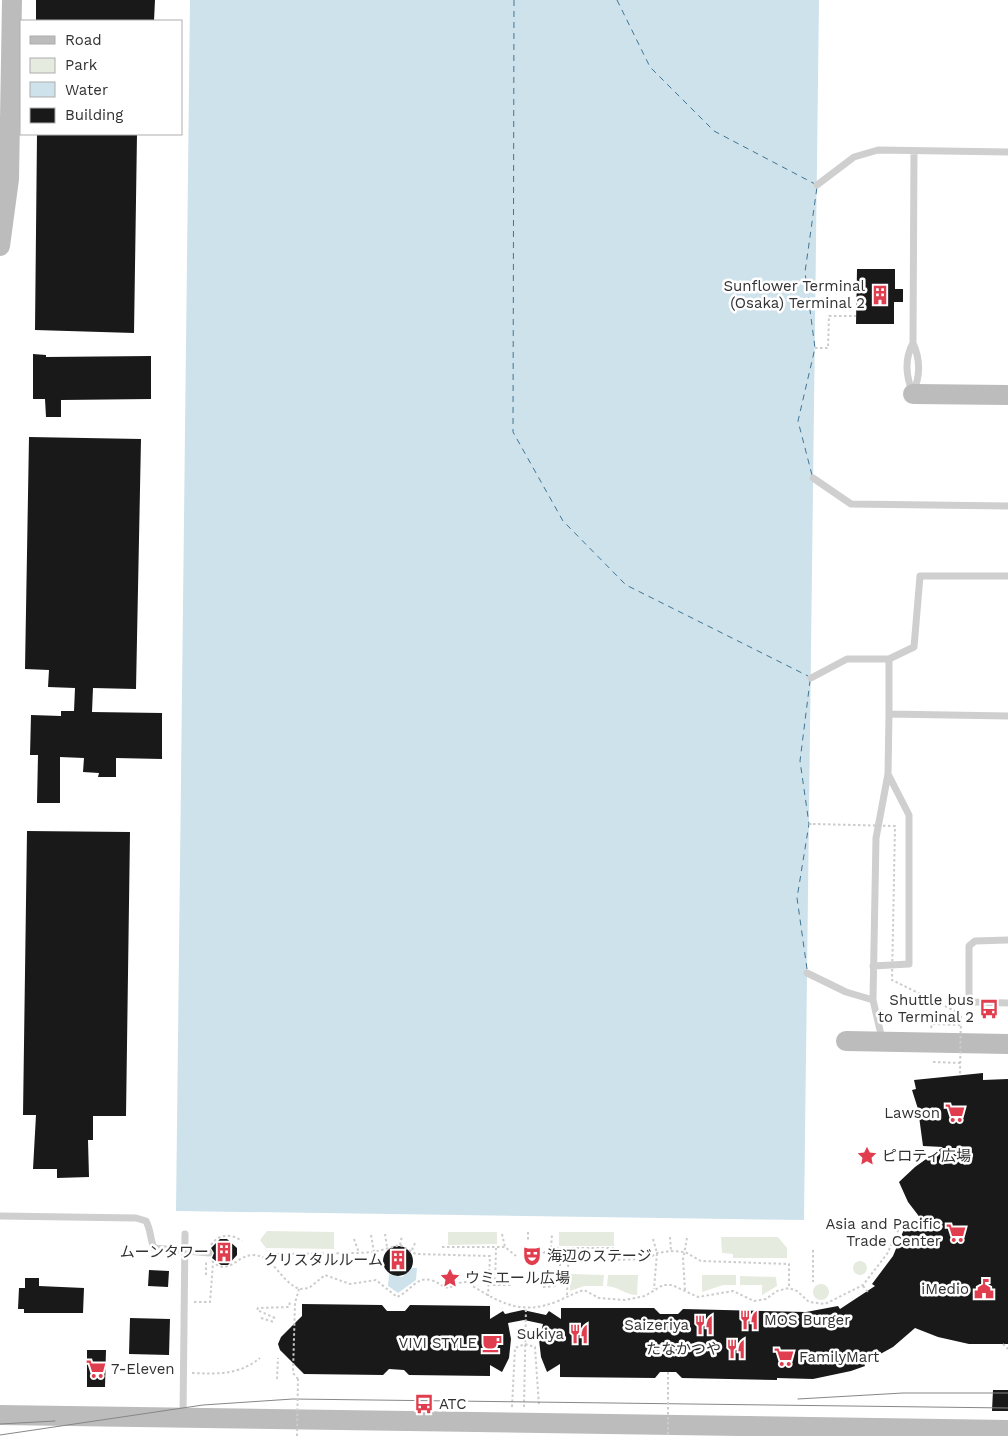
<svg xmlns="http://www.w3.org/2000/svg" width="1008" height="1436" font-family="'Work Sans','Noto Sans JP',sans-serif">
<style>
.green{fill:#e5ebde}
.water{fill:#cee2ec}
.lines{fill:none;stroke-linecap:round;stroke-linejoin:round}
.ferry{stroke:#417592;stroke-width:1;stroke-dasharray:6 5;stroke-linecap:butt}
.building{fill:#191919}
.path{stroke:#ccc;stroke-width:2;stroke-dasharray:2.5 2.5;stroke-linecap:butt}
.lane{stroke:#cfcfcf;stroke-width:7}
.secondary{stroke:#bcbcbc;stroke-width:20}
.tram{stroke:#878787;stroke-width:1}
.path-bridge{stroke:#ccc;stroke-width:2;stroke-dasharray:2.5 2.5;stroke-linecap:butt}
.labels{text-anchor:middle;stroke-width:5;stroke-linejoin:round;paint-order:stroke}
.poi-label{font-size:15px;fill:#323232;stroke:#fff;text-anchor:end}
</style>
<rect width="100%" height="100%" fill="#fff"/>
<!-- green -->
<path class="green" d="M267 1231 334 1232V1249L266 1248 260 1240Z
M448 1232H497V1244L448 1245Z
M559 1232H614V1246H559Z
M721 1237H778L787 1248V1258H733V1254L722 1253Z
M853 1268a7 7 0 1 1 14 0a7 7 0 1 1-14 0Z
M570 1274 604 1275 603 1286H584L570 1291Z
M608 1275H638L637 1295C626 1295 619 1287 607 1286Z
M702 1275H736V1285H723L702 1292Z
M740 1276 776 1277 777 1286 762 1295V1285H740Z
M813 1292a8 8 0 1 1 16 0a8 8 0 1 1-16 0Z"/>
<!-- water -->
<path class="water" d="M190 0H819L804 1220 176 1211Z
M412 1268H417L416 1280 398 1293 388 1286 389 1274 402 1277Z"/>
<g class="lines">
<!-- ferry -->
<path class="ferry" d="M514 0 513 432 563 521 626 585 808 676
M617 0 650 67 714 131 815 184
M812 475 798 421 815 348 805 272 817 187
M807 969 797 898 809 824 800 761 810 681"/>
</g>
<!-- building -->
<path class="building" d="M36 0H155L154 21H36Z
M37 134H137L134 333 35 330Z
M857 269H895V289H903V302H894V324H856Z
M33 354 46 355V357L151 356V399L61 400V417H46L45 399H33Z
M29 437 141 439 136 689 93 688 92 712 162 713V759L116 758V777H98L99 773 83 772 84 758 60 757V803H37L38 755H30L31 715 61 716V711H74L75 688 48 687 49 670 25 669Z
M27 831 130 832 126 1116H93V1140H88L89 1177 57 1178V1169H33L36 1115H23Z
M983 1073V1080L1008 1079V1344H969L938 1337 915 1328 893 1347 864 1363 865 1366 851 1371 813 1379 777 1378V1380L682 1378 676 1372H660L655 1378 560 1377V1364L547 1372 541 1357 539 1340 543 1324 524 1320 508 1323 511 1339 509 1358 502 1372 490 1365V1376L409 1375 404 1370 389 1369 383 1375 304 1374 280 1350 278 1344 281 1337 302 1316V1304L382 1305 387 1311H405L410 1305 490 1306V1319L503 1311 505 1314 523 1310 546 1315 549 1311 561 1319V1308H654L660 1314H678L683 1309 806 1312 838 1306 840 1309 875 1286 872 1284 893 1256 907 1222 928 1228 908 1202 899 1182 915 1167 943 1147 923 1146 918 1109 912 1090 916 1089 914 1080Z
M220 1239H227L237 1248V1255L228 1265H221L212 1258 214 1253 211 1248Z
M383 1261a15 15 0 1 1 30 0a15 15 0 1 1-30 0Z
M149 1270 169 1271 168 1287 148 1286Z
M25 1278H39V1286L84 1288 83 1313H24V1309H18L19 1288H25Z
M130 1318 170 1319 169 1355 129 1354Z
M87 1350H106L105 1387H87Z
M993 1390H1008V1411H992Z"/>
<g class="lines">
<!-- path -->
<path class="path" d="M815 348H828L829 316H856
M809 824H813
M931 1028 932 1024 961 1025
M933 1062 960 1063
M528 1232V1241
M385 1234 387 1247
M502 1234 505 1247
M371 1235 374 1252
M670 1237 671 1251
M354 1239 359 1253
M653 1239 657 1253 654 1289
M211 1245C219 1233 232 1234 242 1241
M400 1245 402 1236
M442 1247H505L516 1256
M551 1248 552 1234
M412 1250 416 1241
M813 1250V1282
M539 1256 551 1248H614
M212 1261C228 1277 237 1255 253 1255 274 1256 279 1280 299 1289L309 1288 325 1275 350 1284 376 1280 397 1297C410 1292 416 1276 431 1280 438 1282 442 1287 449 1288L458 1283 466 1282C497 1301 520 1317 558 1301 567 1297 574 1293 584 1290L599 1298 625 1300 645 1296 663 1285H672L698 1297 733 1291 754 1301 766 1299 777 1291 789 1288 797 1291 809 1302 825 1304 863 1285 887 1254 902 1222
M269 1261 277 1254 359 1253 374 1252 400 1245 416 1254 490 1256 488 1296
M568 1267 569 1261 648 1259 657 1253 671 1251 685 1252 701 1261 789 1264V1288
M560 1271V1248
M206 1275V1262
M488 1285H511
M495 1285 496 1248
M863 1286 868 1292
M543 1287 557 1286
M685 1290 683 1259 687 1238
M567 1295 568 1273
M194 1302H210L213 1263
M261 1318 274 1322
M275 1318 257 1310 258 1308 289 1307 290 1301
M1003 1344 1008 1349
M192 1373C218 1374 239 1375 260 1358
M277 1379 278 1358
M298 1379 293 1373 295 1303 299 1289
M512 1407 515 1348 525 1344 535 1347 539 1406
M524 1407 526 1307"/>
<!-- lane -->
<path class="lane" d="M817 185 854 157 878 150 1008 152
M913 343C904 360 906 376 913 394 920 376 921 361 913 343L914 151
M813 478 851 504 1008 506
M811 678 847 659H889
M889 714V659L914 647 920 576H1008
M1008 940 975 941 969 946V997L974 1002 1008 1003
M873 966 909 964V815L888 774
M807 973 846 992 873 1000 882 1039
M873 1000 876 838 888 774 889 714 1008 716
M0 1216 136 1218 146 1221C151 1230 150 1239 154 1248L209 1253
M183 1416 185 1234"/>
<!-- secondary -->
<path class="secondary" d="M0 246 9 179 12 0
M913 394 1008 395
M846 1041 1008 1044
M0 1415 1008 1430"/>
<!-- tram -->
<path class="tram" d="M798 1399 903 1393H1008
M0 1424 55 1421
M0 1435 203 1405 293 1399 1008 1408"/>
<!-- path-bridge -->
<path class="path-bridge" d="M813 824 895 826 892 980 961 1014 960 1074
M668 1372V1436
M297 1436 298 1379"/>
</g>
<!-- icons -->
<defs>
<symbol id="building-bare" viewBox="-9 -9 18 18"><path d="M-4-6H4V6H1V3H-1V6H-4ZM-2.5-4.3h1.7v1.8h-1.7ZM.8-4.3h1.7v1.8H.8ZM-2.5-1h1.7V.8h-1.7ZM.8-1h1.7V.8H.8Z" fill="#e03d4e" stroke="#fff" stroke-width="2.5" paint-order="stroke"/></symbol>
<symbol id="bus-bare" viewBox="-9 -9 18 18"><path d="M-5-6H5V4H4V6H2V4H-2V6H-4V4H-5ZM-3.5-4V0h7V-4ZM-3.5 1.2v1.5H-2V1.2ZM2 1.2v1.5H3.5V1.2Z" fill="#e03d4e" stroke="#fff" stroke-width="2.5" paint-order="stroke"/></symbol>
<symbol id="supermarket-bare" viewBox="-9 -9 18 18"><path d="M-6-5.5h2.5l.6 2H6L4.5 2H-2.5L-4.4-4H-6ZM-1.5 3.2a1.3 1.3 0 1 0 .1 0ZM3 3.2a1.3 1.3 0 1 0 .1 0Z" fill="#e03d4e" stroke="#fff" stroke-width="2.5" paint-order="stroke"/></symbol>
<symbol id="sight-bare" viewBox="-9 -9 18 18"><path d="M0-6L1.8-2.2L6-1.7L2.9 1.2L3.7 5.4L0 3.3L-3.7 5.4L-2.9 1.2L-6-1.7L-1.8-2.2Z" fill="#e03d4e" stroke="#fff" stroke-width="2.5" paint-order="stroke"/></symbol>
<symbol id="theatre-bare" viewBox="-9 -9 18 18"><path d="M-5-5.5Q0-4 5-5.5V0Q5 5 0 6Q-5 5-5 0ZM-3.3-2.5H-1v1.5H-3.3ZM1-2.5H3.3v1.5H1ZM-2.8 1Q0 5.5 2.8 1Z" fill="#e03d4e" stroke="#fff" stroke-width="2.5" paint-order="stroke"/></symbol>
<symbol id="civic-bare" viewBox="-9 -9 18 18"><path d="M-.6-6.5H3V-4.5H.6V-3L4-1V1h2V6H-6V1h2V-1L-.6-3ZM-1.2 2.5V6h2.4V2.5Z" fill="#e03d4e" stroke="#fff" stroke-width="2.5" paint-order="stroke"/></symbol>
<symbol id="restaurant-bare" viewBox="-9 -9 18 18"><path d="M-5-6h1v4h1v-4h1v4h1v-4h1v5L-1.5 .5V6h-2V.5L-5-1ZM5-6V6H3V1.5H1.5Q1.5-4 5-6Z" fill="#e03d4e" stroke="#fff" stroke-width="2.5" paint-order="stroke"/></symbol>
<symbol id="cafe-bare" viewBox="-9 -9 18 18"><path d="M-5.5-4.5H6V0H3Q3 3.5 0 3.5H-2.5Q-5.5 3.5-5.5 0ZM3-3.2v2h1.7v-2ZM-6 4.5H4V6H-6Z" fill="#e03d4e" stroke="#fff" stroke-width="2.5" paint-order="stroke"/></symbol>
</defs>
<g fill-rule="evenodd">
<use href="#building-bare" x="866" y="281" width="28" height="28"/>
<use href="#bus-bare" x="975" y="995" width="28" height="28"/>
<use href="#supermarket-bare" x="941" y="1099" width="28" height="28"/>
<use href="#sight-bare" x="853" y="1142" width="28" height="28"/>
<use href="#supermarket-bare" x="942" y="1219" width="28" height="28"/>
<use href="#building-bare" x="210" y="1238" width="28" height="28"/>
<use href="#theatre-bare" x="518" y="1242" width="28" height="28"/>
<use href="#building-bare" x="384" y="1246" width="28" height="28"/>
<use href="#sight-bare" x="436" y="1264" width="28" height="28"/>
<use href="#civic-bare" x="970" y="1275" width="28" height="28"/>
<use href="#restaurant-bare" x="735" y="1306" width="28" height="28"/>
<use href="#restaurant-bare" x="690" y="1311" width="28" height="28"/>
<use href="#restaurant-bare" x="565" y="1320" width="28" height="28"/>
<use href="#cafe-bare" x="478" y="1329" width="28" height="28"/>
<use href="#restaurant-bare" x="722" y="1335" width="28" height="28"/>
<use href="#supermarket-bare" x="770" y="1343" width="28" height="28"/>
<use href="#supermarket-bare" x="82" y="1355" width="28" height="28"/>
<use href="#bus-bare" x="410" y="1390" width="28" height="28"/>
</g>
<g class="labels">
<!-- poi labels -->
<g class="poi-label">
<text x="865" y="291">Sunflower Terminal<tspan x="865" dy="17">(Osaka) Terminal 2</tspan></text>
<text x="974" y="1005">Shuttle bus<tspan x="974" dy="17">to Terminal 2</tspan></text>
<text x="940" y="1118">Lawson</text>
<text x="882" y="1161" text-anchor="start">ピロティ広場</text>
<text x="941" y="1229">Asia and Pacific<tspan x="941" dy="17">Trade Center</tspan></text>
<text x="209" y="1257">ムーンタワー</text>
<text x="547" y="1261" text-anchor="start">海辺のステージ</text>
<text x="383" y="1265">クリスタルルーム</text>
<text x="465" y="1283" text-anchor="start">ウミエール広場</text>
<text x="969" y="1294">iMedio</text>
<text x="764" y="1325" text-anchor="start">MOS Burger</text>
<text x="689" y="1330">Saizeriya</text>
<text x="564" y="1339">Sukiya</text>
<text x="477" y="1348">VIVI STYLE</text>
<text x="721" y="1354">たなかつや</text>
<text x="799" y="1362" text-anchor="start">FamilyMart</text>
<text x="111" y="1374" text-anchor="start">7-Eleven</text>
<text x="439" y="1409" text-anchor="start">ATC</text>
</g>
</g>
<!-- legend -->
<rect x="20" y="20" width="162" height="115" fill="#ffffff" stroke="#adadad"/>
<rect x="30" y="36" width="25" height="8" fill="#bcbcbc" stroke="#adadad"/>
<text x="65" y="45" font-size="15" fill="#323232">Road</text>
<rect x="30" y="58" width="25" height="15" fill="#e5ebde" stroke="#adadad"/>
<text x="65" y="70" font-size="15" fill="#323232">Park</text>
<rect x="30" y="82" width="25" height="15" fill="#cee2ec" stroke="#adadad"/>
<text x="65" y="95" font-size="15" fill="#323232">Water</text>
<rect x="30" y="108" width="25" height="15" fill="#191919" stroke="#adadad"/>
<text x="65" y="120" font-size="15" fill="#323232">Building</text>
</svg>
